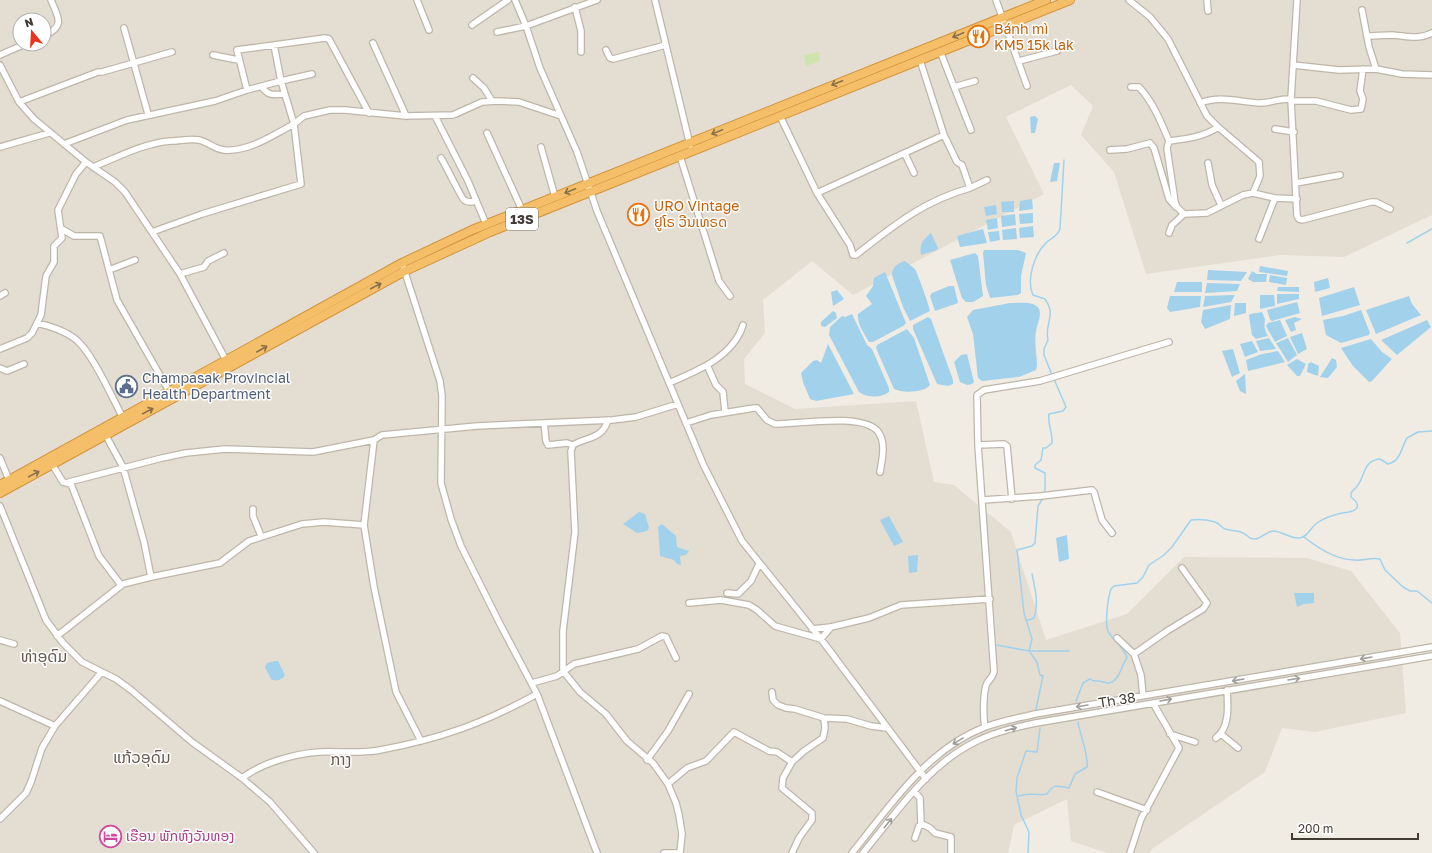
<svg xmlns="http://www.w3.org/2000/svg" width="1432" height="853" font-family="'Golos Text','Noto Sans Lao',sans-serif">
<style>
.residential{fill:#e4ddd2;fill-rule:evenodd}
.green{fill:#cee3ae}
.water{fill:#a2d1eb}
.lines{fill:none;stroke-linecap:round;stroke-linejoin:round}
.stream{stroke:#a2d1eb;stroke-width:1.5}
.minor-casing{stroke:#beb6aa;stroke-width:8}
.highway-casing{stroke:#d3933b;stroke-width:10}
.minor{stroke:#fff;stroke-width:5.5}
.highway{stroke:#f5bf6a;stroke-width:8}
.oneway{stroke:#8a704a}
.oneway2{stroke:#a09e9a}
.labels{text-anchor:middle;stroke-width:3;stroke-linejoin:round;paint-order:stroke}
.shield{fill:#fff;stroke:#7b7671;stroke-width:1}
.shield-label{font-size:13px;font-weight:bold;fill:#423c34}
.food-label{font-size:14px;fill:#c56008;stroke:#fff;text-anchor:start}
.service-label{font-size:14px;fill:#4e5e75;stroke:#fff;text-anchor:start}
.street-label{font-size:14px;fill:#423c34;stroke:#fff}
.hotel-label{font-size:14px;fill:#b23c85;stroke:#fff;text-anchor:start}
.quarter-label{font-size:16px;fill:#64594c;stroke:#fff}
</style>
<rect width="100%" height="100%" fill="#f0ece3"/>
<!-- residential -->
<path class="residential" d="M0 0H1432V215L1344 257 1280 255 1146 274 1114 172 1081 135 1093 106 1071 85 1006 117 1044 194 853 295 812 261 763 300 765 333 744 359 745 384 795 409 916 401 934 482 954 485 1011 532 1046 640 1127 614 1184 557 1307 558 1351 571 1400 633 1406 713 1315 732 1282 728 1265 772 1152 849 1150 853H1107L1071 841 1067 799 1014 825 1008 853H0ZM20 20H44V44H20Z"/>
<!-- green -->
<path class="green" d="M819 52 820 61 806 66 804 55Z"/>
<!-- water -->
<path class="water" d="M1035 116 1038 119 1035 133H1031L1030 117Z
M1054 163H1060L1057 181 1050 182Z
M1032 199 1033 209 1019 211 1020 201Z
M1014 201V212H1002L1001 202Z
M996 205 997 214 986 216 984 207Z
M1033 213V223L1020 224 1019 214Z
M1015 214 1016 225 1002 227 1001 216Z
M997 218 998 228 988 230 986 220Z
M1033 226 1034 237 1020 238 1019 228Z
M1016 228 1017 239 1003 240 1002 230Z
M983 229 987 243 960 247 957 236Z
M999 231 1000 240 990 242 988 232Z
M931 233 938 248 937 250 921 255C919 244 923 240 931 233Z
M984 250H1018L1026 253 1021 276V293L1018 295 990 298 986 285 983 253Z
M975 253 978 256 983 296 973 302H966L962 298 950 260Z
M905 261C908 264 912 266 915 269 917 272 930 308 930 311L910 321 903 307 892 275C892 267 898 263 905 261Z
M1260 266 1288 271 1287 276 1259 272Z
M1208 270 1247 272 1241 281 1207 280Z
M1252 271 1257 274H1267L1266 282H1253L1248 279Z
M885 272 906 323 903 326 873 342H869C864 333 857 324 858 314L872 304 866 296 873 286 874 278Z
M1270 275 1287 278 1286 285 1269 282Z
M1328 278 1330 288 1315 292 1314 282Z
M1177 282H1202V292H1174Z
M1207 283 1240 284 1237 291 1205 293Z
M949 286H954L958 303 935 311 930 296 932 293Z
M1278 287H1299V292L1277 291Z
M1354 287 1360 305 1322 316 1319 298Z
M837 290 844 299 833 306 831 292Z
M1277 294H1299V299L1277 304Z
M1235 295 1231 302 1203 307 1205 296Z
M1260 295H1274L1275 306 1260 309Z
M1170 296H1201L1200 307 1170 312 1167 308Z
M1409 296 1412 304 1421 315 1376 334 1366 310Z
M1297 302 1300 313 1272 321 1270 320 1267 310Z
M1010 303C1019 303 1040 300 1040 313 1040 319 1037 325 1036 331 1034 343 1037 355 1037 366L1036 370 1019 377 982 381 978 378 973 334 967 317 973 310Z
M1235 303H1246V313L1234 316Z
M1231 305 1230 319 1205 329 1201 322 1203 310Z
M1361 310 1370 333 1369 335 1341 343 1326 335 1323 320 1343 316Z
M833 311 836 313 837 318 825 327 821 326V322Z
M1262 312 1265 319C1264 326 1264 329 1268 336L1256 339 1252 335 1249 316 1250 314Z
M852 314 867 345 872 349 889 388V392C881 398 867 398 859 392L829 335 830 327 842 316 845 317Z
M928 317 931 319 953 380V384L948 386 937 384 913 329V325Z
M1295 317 1302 319 1294 323 1296 330 1291 332 1285 320Z
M1280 320 1287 336 1275 342 1266 326 1268 323Z
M1427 320 1431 327 1397 355 1381 340Z
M907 329 914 338 930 385C924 393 902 393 894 389L876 348 877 345Z
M1302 333 1307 349 1298 354 1290 337Z
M1269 338 1276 349 1260 351 1256 341Z
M1288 338 1297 355 1288 362 1276 343Z
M1371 339 1382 352 1392 359 1372 381 1369 382 1353 366 1341 348Z
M1252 341 1258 352 1245 357 1240 344Z
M828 344 854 394 816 401 810 399 803 382 801 373 813 361 817 360 821 363Z
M1233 349 1240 373 1232 377 1222 351Z
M1278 351 1285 362 1248 371 1246 360 1262 354Z
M967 354 974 382 972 384 967 385 960 382 954 362 961 355Z
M1332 358 1336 360 1337 367 1328 378 1320 377Z
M1297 359 1306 364 1300 376H1297L1287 365Z
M1311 362 1319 366 1318 376 1307 372 1308 364Z
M1245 374 1246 394 1240 391 1236 381Z
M639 512 645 514 649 528 647 531 637 533 623 524Z
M889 516 903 542 894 546 880 520Z
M662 524 676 536 677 547 689 551 686 555 680 556 681 565 677 564 674 560 660 556 658 527Z
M1067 535 1069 559 1059 562 1056 538Z
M918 555 917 572 909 573 908 556Z
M1294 593H1314V603L1304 604 1297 607Z
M275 661H278L285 675C283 680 275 682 271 679L265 667 267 663Z"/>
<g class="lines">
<!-- stream -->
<path class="stream" d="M1407 243 1432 229
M1052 375 1044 355V349L1048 340C1044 323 1057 316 1045 299L1033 295C1026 280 1034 254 1047 242 1052 237 1057 237 1060 229L1064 160
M1045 492V473L1035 468V465L1041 460 1043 448H1046L1052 443C1053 433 1047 423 1049 414L1063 411 1066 407 1054 379
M1304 537C1319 549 1336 560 1355 560 1364 561 1371 557 1380 559L1385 570 1403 587 1410 591H1417L1432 603
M1026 621 1034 618C1039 604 1035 588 1032 574
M997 645 1029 651H1069
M1076 701 1083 683 1090 679C1094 682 1095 681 1099 681 1102 681 1106 684 1109 683 1120 681 1121 665 1127 658 1125 649 1114 641 1109 633 1104 626 1108 597 1111 589L1114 586 1137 583 1143 577 1149 565 1164 555 1172 547 1191 520C1199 519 1208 520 1215 522 1219 523 1222 528 1225 529 1231 531 1238 530 1243 533 1246 534 1248 537 1250 538 1259 542 1265 532 1273 531 1282 531 1290 539 1299 538 1307 538 1311 527 1317 523 1325 517 1333 515 1342 513 1354 512 1365 508 1351 497V493C1353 490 1356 488 1358 485 1365 475 1364 460 1380 459L1388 464C1401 461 1401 448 1407 438L1418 432 1432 431
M1036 709 1043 676 1040 675 1037 662 1029 651 1032 639 1024 613 1017 550 1032 546 1035 543 1038 506 1043 498
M1019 796C1029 792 1037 796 1047 794 1054 783 1058 786 1069 788L1075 774 1087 767C1089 756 1080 735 1078 722
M1028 853 1029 832 1021 815 1016 791 1017 778 1026 751 1037 752 1040 728"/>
<defs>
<path id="minor" d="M417 0 429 30
M515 0 526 26 540 68 577 152 597 211 704 466 742 541 821 639 926 779
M655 0 690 145
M996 0 1027 86
M1129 0 1150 17 1168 39 1207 116 1218 127 1259 162 1260 176 1253 193 1243 195 1207 213 1184 214 1177 207 1175 202 1167 148 1169 141C1161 122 1153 102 1139 87H1131
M1207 0 1208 11
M1297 0 1291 99 1297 216 1299 219 1302 220 1371 202H1376L1390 209
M575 7 581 31V52
M1362 10 1369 47 1376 69
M472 25 508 0
M124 28 148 114
M497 32 526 26 597 0
M44 36C66 26 58 17 51 0
M1367 36C1375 36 1384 35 1392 35 1407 36 1418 40 1432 33
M373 43 406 116
M274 45 281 81 312 74
M606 50 610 58 613 59 666 45
M940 51 971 130
M0 55 25 44
M213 55 238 60
M1019 61 1057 51
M0 65 19 102 34 119 86 162 115 182 125 192 180 274 227 362
M1293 65 1339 70 1376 69 1402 74 1432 75
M473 78 484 88 492 101
M262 87C268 96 274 95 284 94
M954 87 975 81
M1292 101H1316L1351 110 1361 109 1363 99 1360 91 1363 69
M19 102 98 72H102L172 52
M1200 103C1220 95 1239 102 1260 103 1271 103 1280 98 1291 99
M435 116 468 181 486 224
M780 116 817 193 850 245 853 255H856C893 226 923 201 970 188L962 165 957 162 944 135 920 60
M1275 129 1294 132
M487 133 522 210
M1169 141C1186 139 1204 137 1218 127
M64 144 127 120 215 101 247 90 237 50 325 38 329 39 369 113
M0 147 49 133
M541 147 555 197
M1110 150 1127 149 1150 143 1154 148 1169 199 1176 207
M905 154 914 173
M680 156 719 281 730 296
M441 158C445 164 462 199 464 200 468 203 472 202 476 201
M1208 163 1212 185 1221 205
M93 167C118 157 144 143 171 141 180 141 190 138 199 140 208 142 214 149 224 150 249 152 273 135 294 124L281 81 247 90
M1296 183 1340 175
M970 188 987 180
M817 193 944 135
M1253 193 1275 198 1297 199
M62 229 74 236H100L117 300 169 391
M152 232 202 214 301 184 294 124 304 116 330 110H345L406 116 453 115 482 102 497 101 519 102 561 116
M1169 233 1172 225 1184 214
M1259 239 1275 198
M402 263 440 381 442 396 441 483 451 519 461 546 500 624 537 694 597 853
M109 270 135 260
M180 274 204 267 208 261 224 253
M0 296 5 293
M37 323C50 326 63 330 74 338 91 350 112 397 122 416
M0 349 27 338 32 333 41 315 46 276 54 262V246L62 238 58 210 76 174 86 162
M707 365 716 385 723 392 725 412
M0 368 7 371 24 364
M669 383C697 371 733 357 743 325
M544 423 546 441 548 445 567 443 573 445 571 451 575 532 563 631V671L580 692 606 714 627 741 653 763 668 784 676 803 679 815 682 834 680 853
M686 423 711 415 754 408H757L767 420 775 424C798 424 866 412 879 433 886 444 882 460 880 472
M105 434 123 467 144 542 151 577
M573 445C586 437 603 439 608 420
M978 445 1004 444 1007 446 1012 499
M0 458 9 480
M50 461 63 482 71 484 99 556 121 585
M69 482 162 458 186 453 225 449 313 452 374 440
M983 500 1041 496 1092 490 1094 492 1102 520 1112 533
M0 506 46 620 63 643 82 662 116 679 131 690 192 742 242 778 270 802 314 853
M253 509V516L261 536
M727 593 738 594 751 581 759 564
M689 603 721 600 749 605 757 610 775 626 821 639 831 627
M812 629 831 627 869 618 901 605 990 599
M57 636 123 584 151 577 220 563 249 541 302 524 324 522 364 525
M1117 638 1134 654 1141 675 1143 696
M0 640 14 644
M1134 654 1167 631 1203 609 1207 603 1182 568
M532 683 557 676 574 664 638 649 662 636 666 637 676 658
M772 692 773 700 778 705 786 708 795 709 824 718 847 719 871 726 887 728
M0 701 55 726
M985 727C983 718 983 691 987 683 990 679 992 678 994 672L978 445 977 395 984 390 1040 381 1169 342
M1170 734 1195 742
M1221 734 1238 748
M1216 738C1230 727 1228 706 1227 690
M421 741 396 692 374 587 364 525 374 440 382 435 477 426 612 420 636 417 678 404
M647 760 668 731 689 694
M792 762 804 751 823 738 825 728 824 718
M242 778C262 763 293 754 319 752 339 751 360 754 380 750 440 739 484 723 537 694
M668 784 687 768 706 761 734 732 769 751 777 752 792 762 783 778 782 788 812 813V820L799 838 792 853
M914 791 920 798 921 824
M1097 792 1147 810
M0 819 26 793 31 782 42 748 55 726 101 673
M915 838 919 826 922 824 930 828 935 833 951 837V853
M664 853H680
M852 853C890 806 926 750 985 727 1001 721 1018 718 1035 714L1432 647
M863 853C896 813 928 765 975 742 994 732 1016 727 1036 723L1432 656
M1130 853 1141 819 1179 748 1153 703"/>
<path id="highway" d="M0 485 402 263 472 230 522 210 1046 0
M0 493 405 271 490 232 1070 0"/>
</defs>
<!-- minor casing -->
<use href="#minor" class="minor-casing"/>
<!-- highway casing -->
<use href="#highway" class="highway-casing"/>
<!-- minor -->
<use href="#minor" class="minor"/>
<!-- highway -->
<use href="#highway" class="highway"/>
</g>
<!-- one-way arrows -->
<defs><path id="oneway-shaft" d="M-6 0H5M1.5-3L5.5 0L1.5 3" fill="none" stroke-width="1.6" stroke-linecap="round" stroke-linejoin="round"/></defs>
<g class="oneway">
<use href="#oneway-shaft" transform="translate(958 35) rotate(157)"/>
<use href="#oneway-shaft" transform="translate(837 83) rotate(158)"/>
<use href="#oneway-shaft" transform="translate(717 132) rotate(158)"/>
<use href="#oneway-shaft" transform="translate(570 191) rotate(158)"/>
<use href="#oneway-shaft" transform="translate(376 286) rotate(-28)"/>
<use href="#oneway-shaft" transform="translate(262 349) rotate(-30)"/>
<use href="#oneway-shaft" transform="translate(148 411) rotate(-28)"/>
<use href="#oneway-shaft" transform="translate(34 474) rotate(-28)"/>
</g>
<g class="oneway2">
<use href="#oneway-shaft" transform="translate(1366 658) rotate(170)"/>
<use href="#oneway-shaft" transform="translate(1294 679) rotate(-9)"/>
<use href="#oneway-shaft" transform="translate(1238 680) rotate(170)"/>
<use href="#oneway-shaft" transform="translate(1166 700) rotate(-10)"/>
<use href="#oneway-shaft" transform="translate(1082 706) rotate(171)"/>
<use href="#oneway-shaft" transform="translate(1011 729) rotate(-16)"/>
<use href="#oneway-shaft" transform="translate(958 741) rotate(149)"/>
<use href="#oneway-shaft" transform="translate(888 823) rotate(-51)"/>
</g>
<!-- icons -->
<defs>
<symbol id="restaurant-ring" viewBox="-11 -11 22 22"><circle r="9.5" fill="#fff" stroke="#e8710a" stroke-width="1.5"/><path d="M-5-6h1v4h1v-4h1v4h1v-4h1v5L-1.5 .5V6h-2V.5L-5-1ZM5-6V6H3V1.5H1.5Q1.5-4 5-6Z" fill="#e8710a"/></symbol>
<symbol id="civic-ring" viewBox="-11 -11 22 22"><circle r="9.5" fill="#fff" stroke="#5c6f8a" stroke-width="1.5"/><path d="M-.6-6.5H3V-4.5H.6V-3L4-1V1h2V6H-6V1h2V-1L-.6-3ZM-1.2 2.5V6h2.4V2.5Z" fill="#5c6f8a"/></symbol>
<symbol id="hotel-ring" viewBox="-11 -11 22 22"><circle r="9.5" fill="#fff" stroke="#d1479c" stroke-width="1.5"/><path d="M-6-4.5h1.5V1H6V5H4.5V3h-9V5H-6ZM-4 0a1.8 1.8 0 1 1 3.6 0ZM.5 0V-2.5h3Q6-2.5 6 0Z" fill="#d1479c"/></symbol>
</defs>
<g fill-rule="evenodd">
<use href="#restaurant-ring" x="966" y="24" width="25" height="25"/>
<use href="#restaurant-ring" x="626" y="202" width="25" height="25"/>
<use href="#civic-ring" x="114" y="374" width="25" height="25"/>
<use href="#hotel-ring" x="98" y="824" width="25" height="25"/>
</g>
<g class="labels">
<!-- shield labels -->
<rect class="shield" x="506" y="208" width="32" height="22" rx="3"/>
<g class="shield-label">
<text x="522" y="224">13S</text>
</g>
<!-- food labels -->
<g class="food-label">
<text x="994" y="34">Bánh mì<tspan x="994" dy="16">KM5 15k lak</tspan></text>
<text x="654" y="211">URO Vintage<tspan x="654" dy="16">ຢູໂຣ ວີນເທຣດ</tspan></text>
</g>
<!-- service labels -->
<g class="service-label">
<text x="142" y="383">Champasak Provincial<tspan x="142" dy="16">Health Department</tspan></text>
</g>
<!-- street labels -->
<g class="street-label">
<text transform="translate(1117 700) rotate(-9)" y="5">Th 38</text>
</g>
<!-- hotel labels -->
<g class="hotel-label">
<text x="126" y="841">ເຮືອນ ພັກຫົງວັນທອງ</text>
</g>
<!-- quarter labels -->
<g class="quarter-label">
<text x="44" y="662">ທ່າອຸດົມ</text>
<text x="142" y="763">ແກ້ວອຸດົມ</text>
<text x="341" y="765">ກາງ</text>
</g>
</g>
<!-- north arrow -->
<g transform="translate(32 32) rotate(342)"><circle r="19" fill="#ffffff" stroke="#b3b1ae"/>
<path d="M0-3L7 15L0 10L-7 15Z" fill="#ed331e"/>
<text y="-6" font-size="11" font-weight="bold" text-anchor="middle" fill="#423c34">N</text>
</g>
<!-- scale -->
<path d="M1292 833v6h126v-6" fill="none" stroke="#423c34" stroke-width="2"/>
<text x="1298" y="833" font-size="12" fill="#423c34" stroke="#ffffff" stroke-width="3" paint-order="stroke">200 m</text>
</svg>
